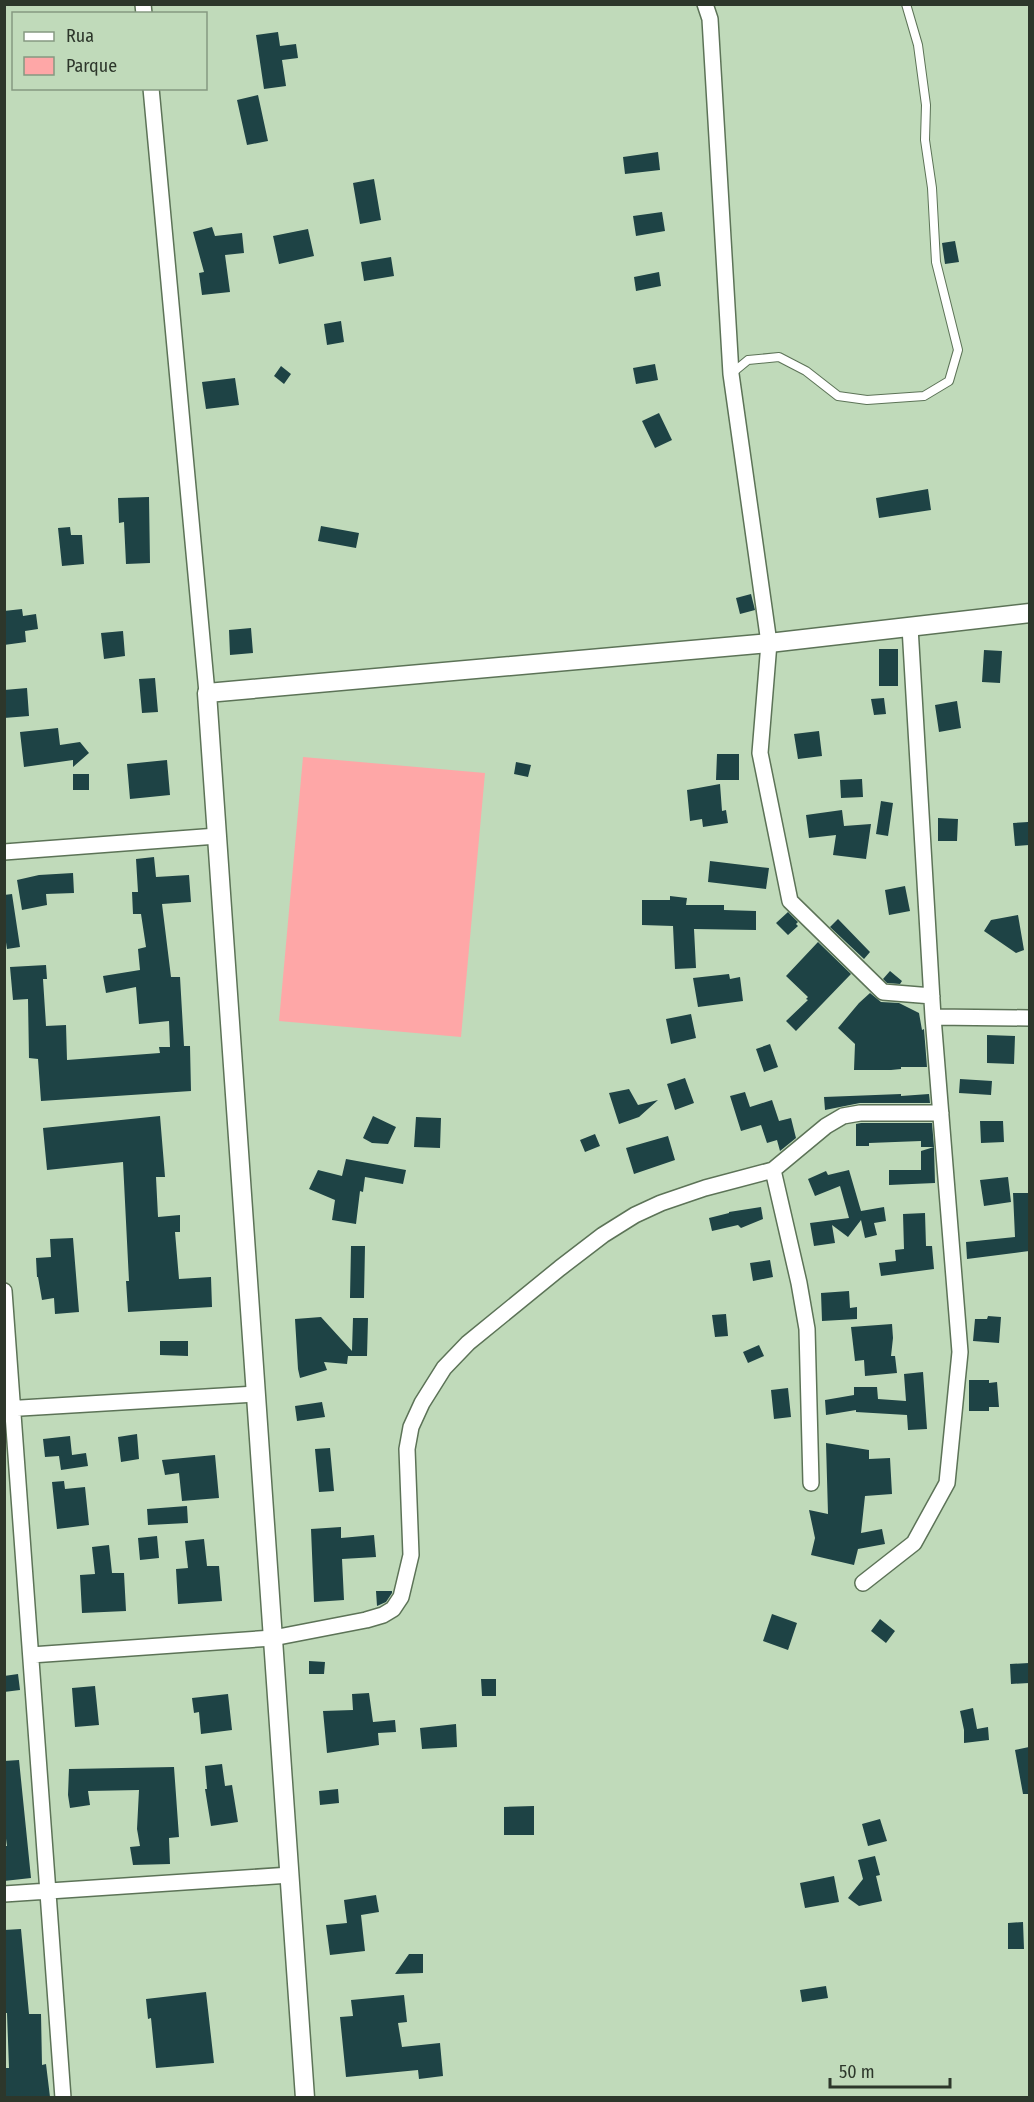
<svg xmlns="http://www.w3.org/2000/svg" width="1034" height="2102" font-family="'Fira Sans Condensed',sans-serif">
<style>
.green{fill:#fea7a7}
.building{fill:#1e4345}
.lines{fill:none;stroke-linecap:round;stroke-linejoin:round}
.service-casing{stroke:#5c7357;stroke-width:10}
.minor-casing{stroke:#5c7357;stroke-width:18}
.tertiary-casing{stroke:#5c7357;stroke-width:21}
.service{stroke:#fff;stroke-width:8}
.minor{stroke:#fff;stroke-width:15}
.tertiary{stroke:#fff;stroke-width:18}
</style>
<rect width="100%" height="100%" fill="#c0daba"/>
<!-- green -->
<path class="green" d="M303 757 485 773 461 1037 279 1021Z"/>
<!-- building -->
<path class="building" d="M278 32 280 46 296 44 298 58 282 60 286 86 264 89 256 35Z
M258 95 268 141 247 145 237 100Z
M658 152 660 170 625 174 623 157Z
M374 179 381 220 360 224 353 183Z
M662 212 665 231 636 236 633 216Z
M212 227 215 236 242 233 244 253 225 255 230 292 202 295 199 273 204 272 193 232Z
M308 229 314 256 279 264 273 236Z
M955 241 959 262 945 264 942 243Z
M391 257 394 276 364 281 361 262Z
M659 272 661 286 636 291 634 277Z
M341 321 344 342 327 345 324 324Z
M655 364 658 380 636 384 633 368Z
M281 366 291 374 284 384 274 376Z
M235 378 239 405 206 409 202 382Z
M659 413 672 440 655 448 642 421Z
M928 489 931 510 879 518 876 498Z
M149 497 150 563 126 564 124 522 119 523 118 498Z
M321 526 359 533 356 548 318 541Z
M70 527 71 535H82L84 564 62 566 58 528Z
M751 594 755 610 740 614 736 598Z
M22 609 23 616 36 614 38 629 25 631 26 642 4 645V611Z
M251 628 253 653 230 655 229 630Z
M123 631 125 656 104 659 101 633Z
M879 649H898V686H879Z
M984 650 1002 651 1000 683 982 682Z
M155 678 158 712 142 713 139 679Z
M27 688 29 716 4 718V690Z
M884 698 886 714 874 715 871 699Z
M957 701 961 728 939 732 935 705Z
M58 728 60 745 80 742 89 753 73 767V760L24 767 20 732Z
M819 731 822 756 798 759 794 734Z
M717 754H739V780H716Z
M167 760 170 795 130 799 127 764Z
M516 762 531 765 528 777 514 774Z
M73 774H89V790H73Z
M862 779 863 797 841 798 840 780Z
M720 784 722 811 726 810 728 823 703 827 702 819 690 821 687 790Z
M881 801 893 803 888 836 876 834Z
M842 810 844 826 871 824 866 859 833 855 836 835 809 838 806 815Z
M938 818 958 819 957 841H938Z
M1028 822 1029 845 1015 846 1013 823Z
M154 857 156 877 189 875 191 902 162 904 171 977H180L184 1046H190L191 1091 41 1101 38 1059 29 1058 28 999 13 1000 10 967 46 965 47 979H43L46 1026 66 1025 67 1060 160 1053 159 1047H170L169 1021 139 1024 136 987 106 993 103 976 140 970 138 949 146 947 141 914H133L132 892H138L136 859Z
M710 861 769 868 766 889 708 882Z
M73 873 74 893 46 894 47 905 22 910 17 880 39 875Z
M905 886 910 911 889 915 885 890Z
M12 894 20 947 7 949 4 929V895Z
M670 896 687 898 686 905H724V910L756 911V930L694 929 696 968 675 969 673 926 642 925V900H670Z
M788 912 798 922 796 924 798 926 788 935 776 923Z
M1018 915 1024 950 1016 953 984 931 991 920Z
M838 919 870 952 864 959 830 927Z
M818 942 851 974 796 1031 786 1021 808 1000 806 999 808 997 786 976Z
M890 971 902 981 900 984 887 983 883 979Z
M729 974 730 979 740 977 743 1001 698 1007 693 978Z
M870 993 881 1002 899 1003 919 1013 922 1030 924 1029 927 1067H901V1069L891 1070H854L855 1044 838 1028 859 1003Z
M691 1014 696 1038 671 1044 666 1019Z
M987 1035 1015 1036 1014 1064 987 1063Z
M770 1044 778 1067 764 1072 756 1049Z
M685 1078 694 1103 675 1110 667 1084Z
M960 1079 992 1081 991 1095 959 1093Z
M629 1089 638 1105 658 1100 639 1117 619 1124 609 1093Z
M745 1092 750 1107 772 1100 779 1121 791 1118 796 1138 780 1151 777 1140 767 1143 761 1125 741 1131 730 1096Z
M901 1094V1096L929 1094 930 1103H860L825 1110 824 1097Z
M160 1116 165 1177H156L158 1217 180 1215V1232H175L179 1279 211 1277 212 1307 128 1312 126 1281H129L123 1162 47 1170 43 1128Z
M373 1116 396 1127 388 1144 372 1143 363 1138Z
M416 1117 441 1118 440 1148 414 1147Z
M980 1121H1003L1004 1142 981 1143Z
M861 1123H932L934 1147H921V1141L869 1143V1146H856V1124Z
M595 1134 600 1146 585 1152 580 1140Z
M668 1136 675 1160 634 1174 626 1148Z
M934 1147 935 1183 889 1185V1170H921V1151Z
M346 1159 406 1170 403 1184 365 1177 363 1192 360 1191 356 1224 332 1220 335 1200 309 1189 318 1170 342 1176Z
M849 1170 861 1211 884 1207 886 1221 874 1223 877 1235 865 1238 861 1220 848 1237 832 1225 835 1243 814 1246 810 1223 849 1218 840 1186 815 1196 808 1179 826 1171 828 1175Z
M1008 1177 1011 1202 984 1206 980 1180Z
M1013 1193H1028L1029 1251 967 1259 966 1242 1015 1237Z
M761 1207 763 1219 741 1228 738 1225 712 1231 709 1218 729 1213V1212Z
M925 1213 926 1246H932L934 1269 881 1276 879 1263 896 1261 895 1250 904 1249 903 1214Z
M73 1238 79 1312 55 1314 54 1298 42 1300 38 1277H37L36 1258 51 1257 50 1239Z
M351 1246H365L364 1298H350Z
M770 1260 773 1277 753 1281 750 1263Z
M849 1291 850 1308 857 1307V1319L822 1321 821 1293Z
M726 1314 728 1336 715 1337 712 1315Z
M988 1316 1001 1317 999 1343 973 1341 975 1319H987Z
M321 1317 352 1351 353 1318H368L367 1356H348L347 1364 324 1362 327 1370 300 1378 298 1369 295 1319Z
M892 1324 893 1338 891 1356H895L897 1373 865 1376 864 1360 855 1361 851 1327Z
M160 1341H188V1356L160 1355Z
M759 1345 764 1356 748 1363 743 1352Z
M923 1372 927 1429 908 1430 907 1415 856 1412V1410L826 1415 825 1400 854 1395V1387H877L878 1399 906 1401 904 1374Z
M969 1380H989V1383L997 1382 999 1407H989V1411H969Z
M788 1388 791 1417 774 1419 771 1390Z
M322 1402 325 1417 297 1421 295 1406Z
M137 1434 139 1459 121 1462 118 1437Z
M70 1436 72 1455 86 1453 88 1466 61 1470 59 1456 45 1457 43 1439Z
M826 1443 869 1450V1459L890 1458 892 1494 865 1496 861 1533 882 1529 885 1544 858 1549 854 1565 811 1555 815 1538 809 1510 828 1514Z
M330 1448 334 1491 319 1492 315 1449Z
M215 1455 219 1498 182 1501 179 1473 165 1475 162 1460Z
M64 1481 65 1489 85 1487 89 1525 57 1529 52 1482Z
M187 1506 188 1523 148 1525 147 1509Z
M341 1527V1538L374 1535 376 1557 342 1559 344 1600 314 1602 311 1529Z
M157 1536 159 1558 140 1560 138 1538Z
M204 1539 207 1566H219L222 1601 178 1604 176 1569 188 1568 185 1541Z
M109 1545 112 1573H124L126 1611 82 1613 80 1575 95 1574 92 1547Z
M376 1591H392V1593L386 1602 377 1606Z
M772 1614 797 1623 788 1650 763 1641Z
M880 1619 895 1631 886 1643 871 1631Z
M309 1661 325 1662 324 1674H309Z
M1029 1663V1683L1011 1684 1010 1664Z
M18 1674 20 1690 4 1692V1676Z
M481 1679H496V1696H482Z
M95 1686 99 1725 75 1727 72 1688Z
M369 1693 373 1722 395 1720 396 1732 378 1733 379 1745 327 1753 323 1711 353 1710 352 1694Z
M228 1694 232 1730 201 1734 199 1712 194 1713 192 1698Z
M973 1708 977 1729 988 1727 989 1740 964 1743V1730L960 1711Z
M456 1724 457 1747 422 1749 420 1728Z
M1029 1747V1794H1023L1015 1750Z
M19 1760 31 1878 4 1881V1846H7L4 1824V1761Z
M222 1764 225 1786 232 1785 238 1822 211 1826 205 1789H207L205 1766Z
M174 1767 179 1837 169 1838 170 1864 133 1865 130 1847 140 1846 137 1829 139 1790 88 1791 90 1805 70 1808 68 1795 69 1769Z
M338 1789 339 1803 320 1805 319 1791Z
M534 1806V1835H504V1807Z
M880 1819 887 1841 868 1846 862 1824Z
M875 1856 880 1875 876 1876 882 1901 859 1906 848 1898 863 1879 858 1860Z
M834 1876 839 1902 805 1908 800 1883Z
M376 1895 379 1912 361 1915 365 1951 330 1955 326 1925 347 1923 344 1900Z
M1023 1922 1024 1949H1008V1923Z
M21 1929 29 2014H41L42 2065 46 2064 50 2097H4V2068H9L7 2013H4V1930Z
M409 1954H423V1973L395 1974Z
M826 1986 828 1998 802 2002 800 1990Z
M206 1992 214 2063 156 2068 151 2018 148 2019 146 1999Z
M404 1995 407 2022 398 2023 402 2047 440 2043 443 2076 419 2079 418 2070 346 2077 340 2017 353 2016 351 2000Z"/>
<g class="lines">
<defs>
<path id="service" d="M731 374 748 360 779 357 806 371 838 396 867 400 924 396 949 381 958 350 936 262 932 188 925 140 926 105 918 45 906 4"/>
<path id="minor" d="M143 4 144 14
M705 4 710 19 731 374 769 643 760 753 790 901 883 992 932 996
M151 88 207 693
M4 852 217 836
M933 1017 1030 1018
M773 1170 799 1283 807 1329 811 1483
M4 1291 63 2098
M4 1409 256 1394
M863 1583 914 1543 947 1483 960 1352 933 1017 910 627
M31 1655 273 1638 366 1620 383 1615 393 1609 401 1597 411 1555 407 1449 411 1427 422 1403 444 1368 468 1343 560 1268 603 1235 635 1215 661 1203 705 1188 773 1170 826 1126 843 1116 860 1113H941
M4 1894 290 1875"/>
<path id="tertiary" d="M305 2098 207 693 769 643 1030 613"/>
</defs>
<!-- service casing -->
<use href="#service" class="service-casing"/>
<!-- minor casing -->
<use href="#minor" class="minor-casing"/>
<!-- tertiary casing -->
<use href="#tertiary" class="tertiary-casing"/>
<!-- service -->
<use href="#service" class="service"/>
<!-- minor -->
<use href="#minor" class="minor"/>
<!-- tertiary -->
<use href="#tertiary" class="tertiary"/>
</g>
<!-- border -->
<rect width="1034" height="2102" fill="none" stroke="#2d372b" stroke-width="12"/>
<!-- legend -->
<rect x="12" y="12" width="195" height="78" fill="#c0daba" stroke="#859981" stroke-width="1.5"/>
<rect x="24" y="32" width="30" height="9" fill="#ffffff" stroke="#859981" stroke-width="1.5"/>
<text x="66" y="42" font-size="18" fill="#2d372b">Rua</text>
<rect x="24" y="57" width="30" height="18" fill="#fea7a7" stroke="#859981" stroke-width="1.5"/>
<text x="66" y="72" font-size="18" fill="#2d372b">Parque</text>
<!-- scale -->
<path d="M830 2078v9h120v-9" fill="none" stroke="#2d372b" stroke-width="3"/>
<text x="839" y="2078" font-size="18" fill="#2d372b" stroke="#c0daba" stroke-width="4.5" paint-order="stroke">50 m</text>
</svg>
